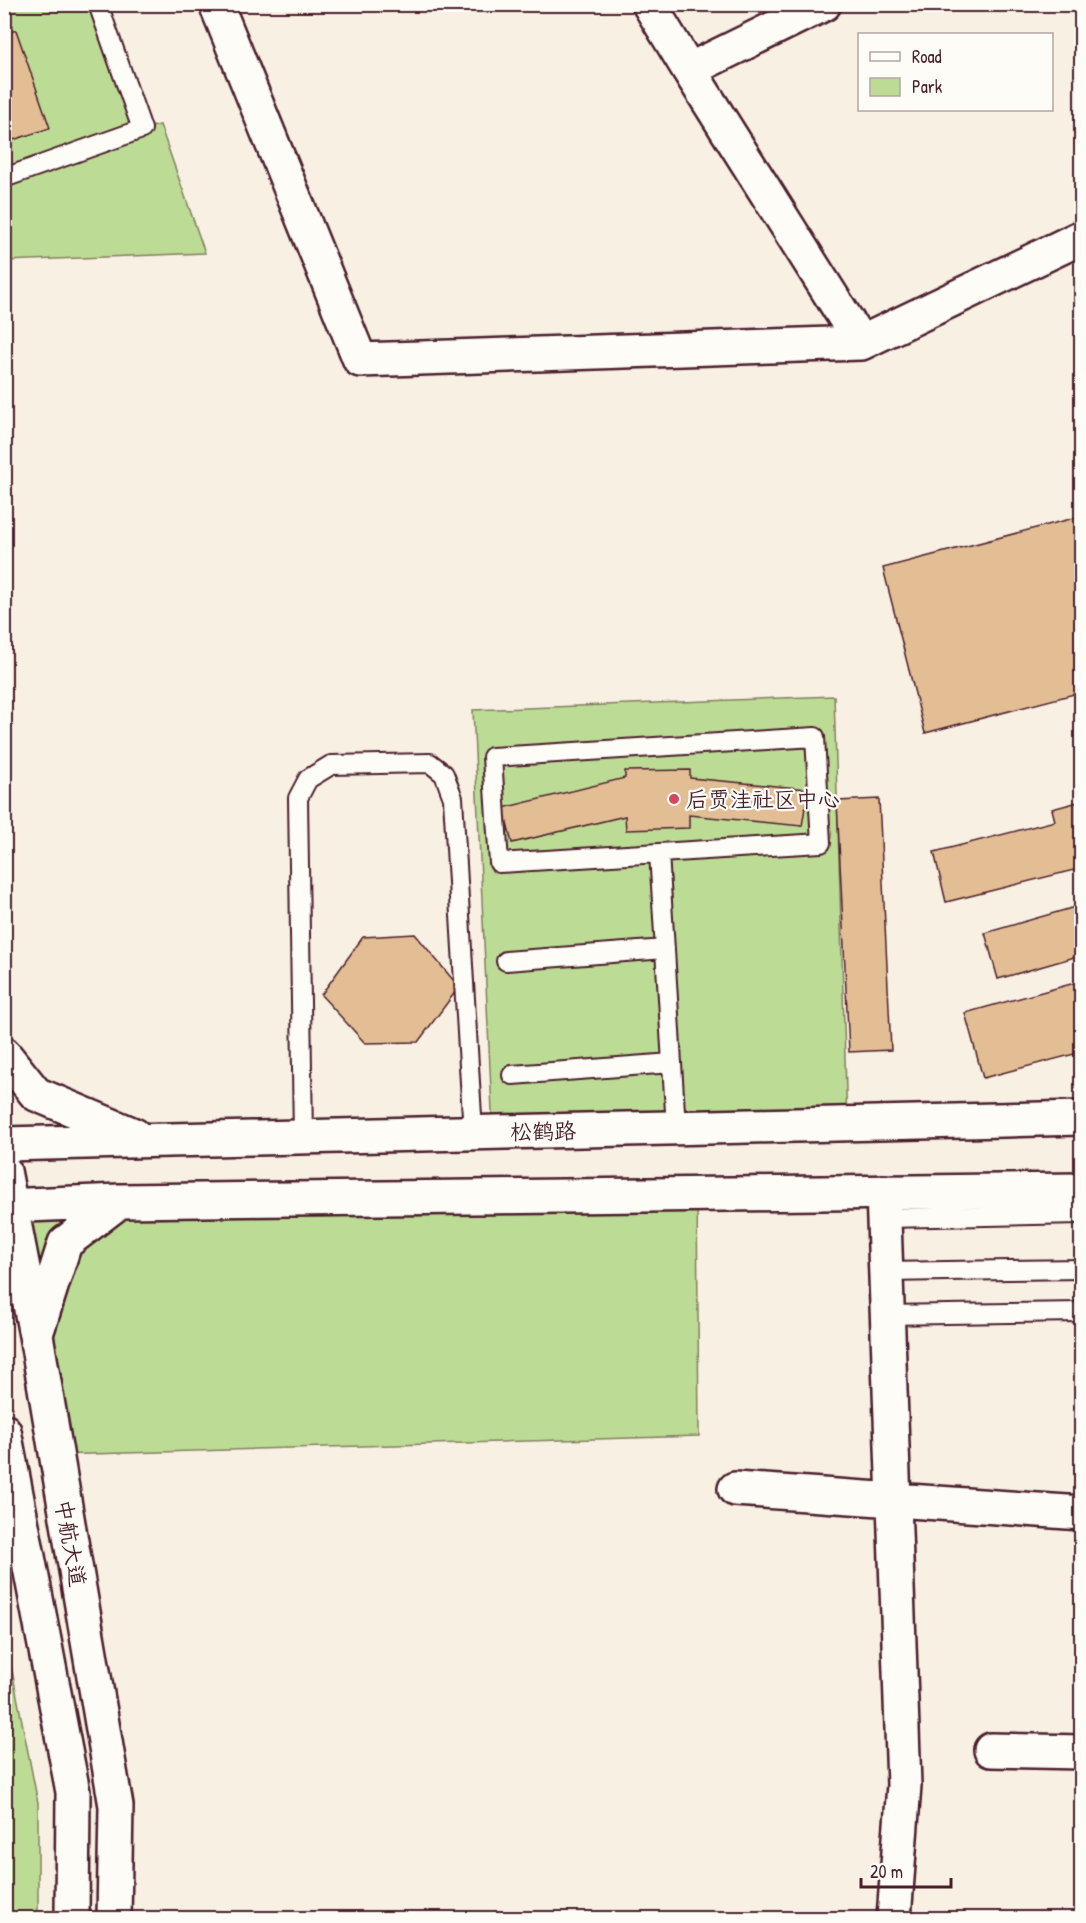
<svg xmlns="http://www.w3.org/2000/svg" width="1086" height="1923" font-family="'Patrick Hand','LXGW WenKai TC',sans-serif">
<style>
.green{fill:#bcdc95;stroke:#837e60;stroke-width:1.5}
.building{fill:#e3be94;stroke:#4a1f2b;stroke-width:1.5}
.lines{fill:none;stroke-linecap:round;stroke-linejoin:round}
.lane-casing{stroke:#4a1f2b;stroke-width:22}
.street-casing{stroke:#4a1f2b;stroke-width:38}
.secondary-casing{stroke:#4a1f2b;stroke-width:38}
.lane{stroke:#fdfcf7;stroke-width:18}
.street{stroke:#fdfcf7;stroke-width:33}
.secondary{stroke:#fdfcf7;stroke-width:33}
.poi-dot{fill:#d1495b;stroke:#fdfcf7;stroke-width:2}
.labels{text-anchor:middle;stroke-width:4.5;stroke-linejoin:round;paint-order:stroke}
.poi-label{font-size:22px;fill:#4a1f2b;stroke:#fdfcf7;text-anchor:start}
.street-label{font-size:22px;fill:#4a1f2b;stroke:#fdfcf7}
</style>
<rect width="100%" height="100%" fill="#f8f0e3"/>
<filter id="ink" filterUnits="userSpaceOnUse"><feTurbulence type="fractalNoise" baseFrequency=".0167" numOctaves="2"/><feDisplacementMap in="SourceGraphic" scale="12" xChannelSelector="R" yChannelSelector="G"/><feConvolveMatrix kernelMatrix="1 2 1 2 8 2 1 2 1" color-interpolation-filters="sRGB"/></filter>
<g filter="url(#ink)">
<!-- green -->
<path class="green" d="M4 5H98L143 129 160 125 205 253 5 261Z
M834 696 847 1124 493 1132 473 710Z
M697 1194 699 1436 56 1455 13 1206Z
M5 1635 38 1803V1918H5Z"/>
<!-- building -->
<path class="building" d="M16 30 50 128 4 143V34Z
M1082 516V692L925 733 883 568Z
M690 770V778L808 789 802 826 689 815V828L626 830 625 816 512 843 503 808 625 778V771Z
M879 799 891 1050 849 1052 837 801Z
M1082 801V868L946 902 934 852 1055 821 1052 809Z
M1082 905V955L998 979 985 933Z
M415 934 459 987 418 1042 365 1043 321 995 363 937Z
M1082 981V1052L983 1078 965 1013Z"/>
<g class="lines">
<defs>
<path id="lane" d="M4 178 142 129 98 4
M659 853 821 843 815 737 492 757 499 863 659 853 676 1128
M506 961 665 949
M512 1075 672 1063
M303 1137 298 798 308 779 331 765 430 763 444 774 453 798 473 1133
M884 1218 1082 1214
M885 1272 1082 1269
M886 1315 1082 1312"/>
<path id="street" d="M216 4 360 360 861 343
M649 4 689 70
M824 4 689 70 861 343 1082 237
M883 1192 904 1785 894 1918
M735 1489 1082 1513
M991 1750 1082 1752"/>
<path id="secondary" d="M4 1054 36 1094 134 1135
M4 1144 1082 1118
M4 1171 36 1335 116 1806 114 1918
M4 1206 120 1201 1082 1190
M37 1331 65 1243 120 1201
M4 1431 73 1792 72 1918"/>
</defs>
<!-- lane casing -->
<use href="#lane" class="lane-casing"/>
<!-- street casing -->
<use href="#street" class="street-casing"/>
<!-- secondary casing -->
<use href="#secondary" class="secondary-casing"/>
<!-- lane -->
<use href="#lane" class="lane"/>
<!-- street -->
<use href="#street" class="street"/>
<!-- secondary -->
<use href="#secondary" class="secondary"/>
</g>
</g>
<!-- markers -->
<circle class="poi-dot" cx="674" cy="799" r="6"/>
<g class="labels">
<!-- poi labels -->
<g class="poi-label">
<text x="686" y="807">后贾洼社区中心</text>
</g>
<!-- street labels -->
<g class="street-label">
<text transform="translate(543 1131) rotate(-1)" y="8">松鹤路</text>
<text transform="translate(71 1543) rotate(80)" y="8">中航大道</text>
</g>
</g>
<!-- margin -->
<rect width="1086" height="1923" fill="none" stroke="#fdfcf7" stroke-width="24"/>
<rect x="12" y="12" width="1062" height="1899" fill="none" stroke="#4a1f2b" stroke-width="2" filter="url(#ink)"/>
<!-- legend -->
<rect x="858" y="33" width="195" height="78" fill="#fdfcf7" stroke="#b5a4a5" stroke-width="1.5"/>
<rect x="870" y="52" width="30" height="9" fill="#fdfcf7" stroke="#b5a4a5" stroke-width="1.5"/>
<text x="912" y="63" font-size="18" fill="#4a1f2b">Road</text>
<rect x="870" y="78" width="30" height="18" fill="#bcdc95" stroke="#b5a4a5" stroke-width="1.5"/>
<text x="912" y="93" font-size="18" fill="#4a1f2b">Park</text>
<!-- scale -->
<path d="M861 1878v9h90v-9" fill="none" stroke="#4a1f2b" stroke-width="3"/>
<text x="870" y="1878" font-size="18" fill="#4a1f2b" stroke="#fdfcf7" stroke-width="4.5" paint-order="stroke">20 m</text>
</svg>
